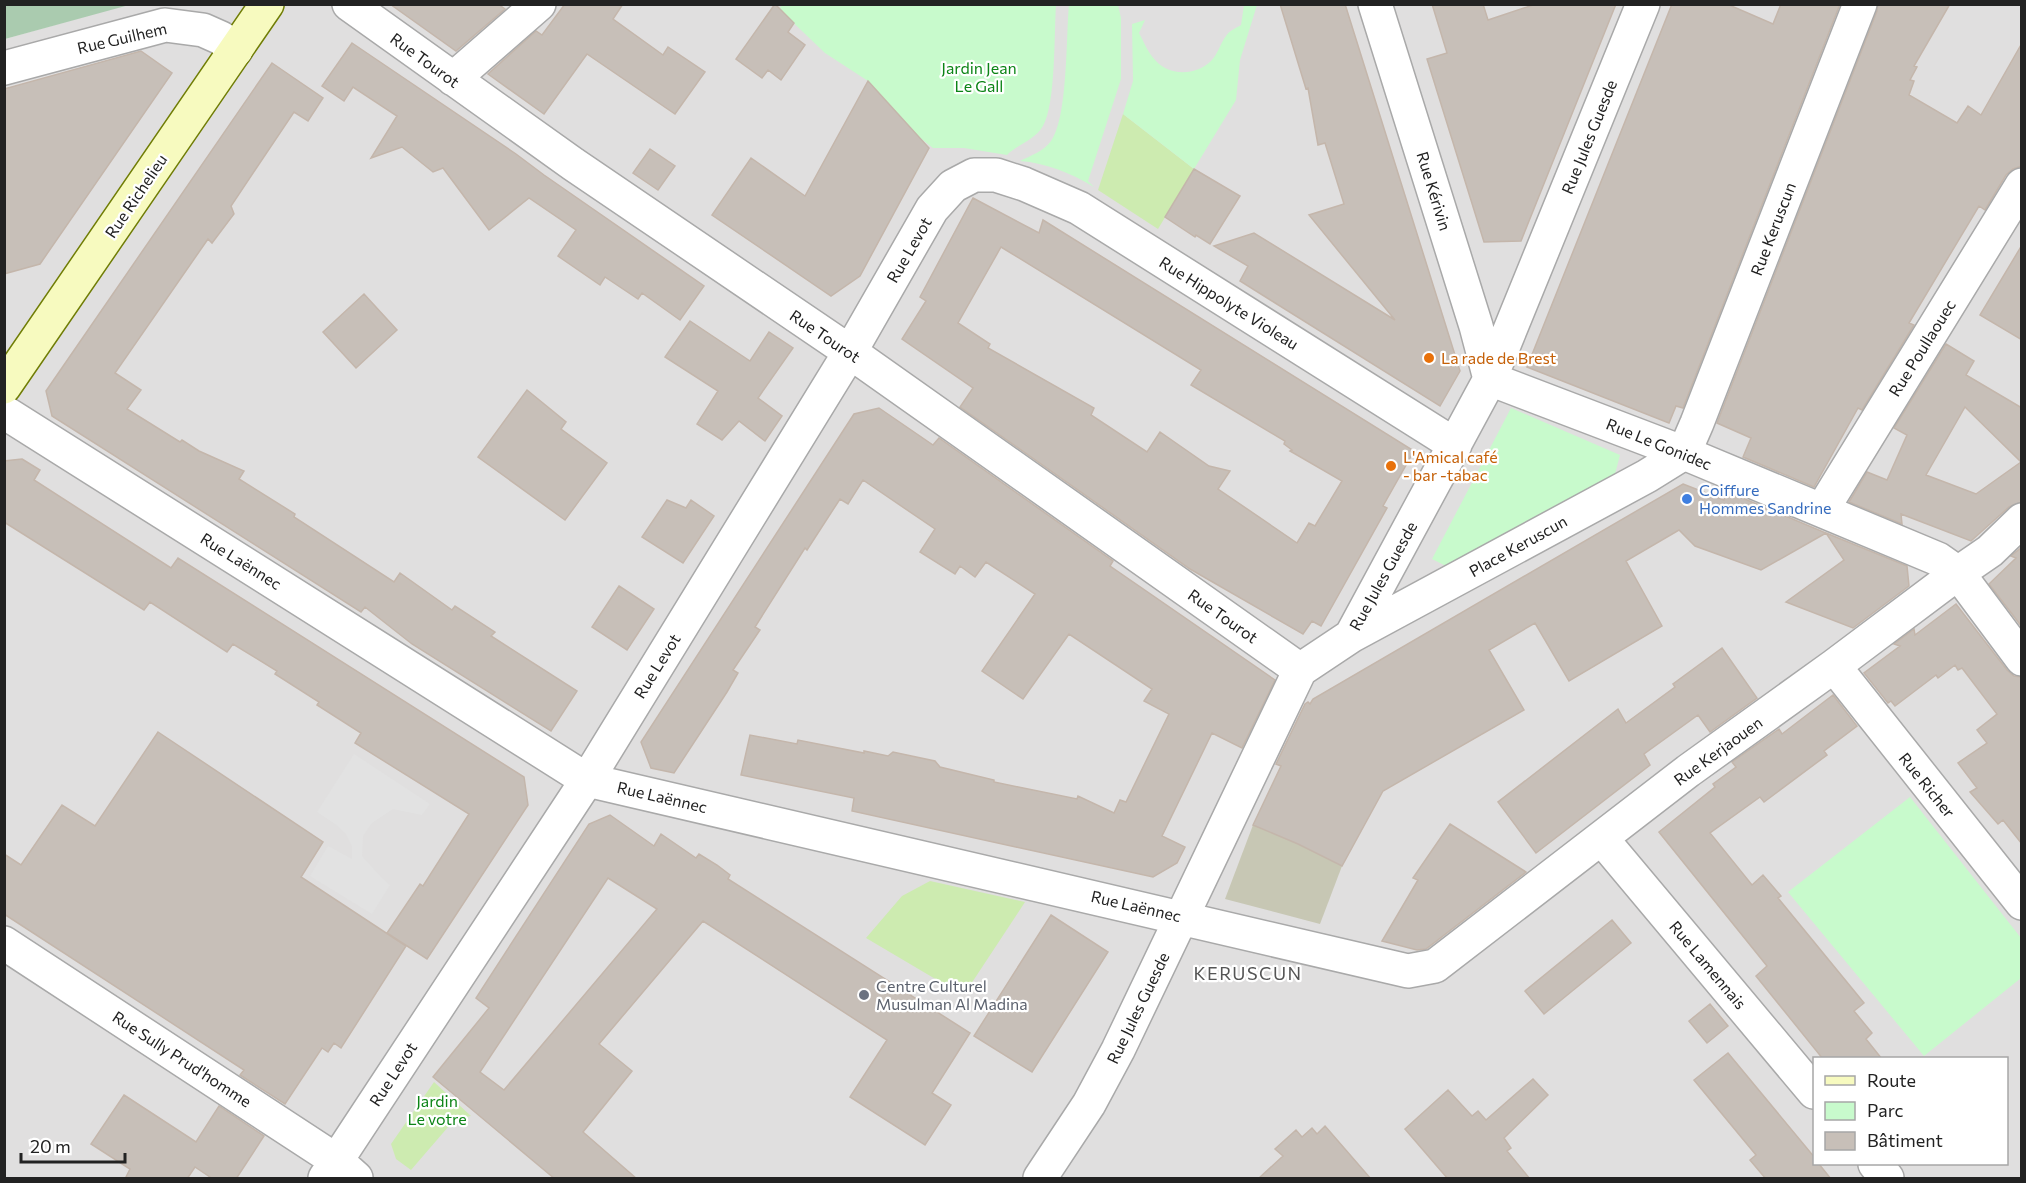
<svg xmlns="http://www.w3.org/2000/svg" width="2026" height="1183" font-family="Commissioner,sans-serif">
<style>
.residential{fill:#e0dfdf;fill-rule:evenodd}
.construction{fill:#c7c7b4}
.grass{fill:#cdebb0}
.cemetery{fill:#aacbaf}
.park{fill:#c8facc}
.parking{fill:#e2e2e2}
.building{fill:#c7bfb8;stroke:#c4b6ab;stroke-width:1.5;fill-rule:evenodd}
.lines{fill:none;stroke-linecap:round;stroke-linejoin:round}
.street-casing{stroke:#a9a9a9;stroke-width:36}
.secondary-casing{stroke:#707d05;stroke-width:36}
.street{stroke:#fff;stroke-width:33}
.secondary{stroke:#f7fabf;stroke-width:33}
.food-dot{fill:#e8710a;stroke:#fff;stroke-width:2}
.shop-dot{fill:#3f7fe0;stroke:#fff;stroke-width:2}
.worship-dot{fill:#6b7280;stroke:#fff;stroke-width:2}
.labels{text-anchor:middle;stroke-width:4.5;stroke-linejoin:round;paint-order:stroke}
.street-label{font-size:16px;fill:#222;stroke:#fff}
.park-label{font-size:16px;fill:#0c8416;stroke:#fff}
.food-label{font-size:16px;fill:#c56008;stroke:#fff;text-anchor:start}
.shop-label{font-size:16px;fill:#366cbe;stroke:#fff;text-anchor:start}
.worship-label{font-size:16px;fill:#5b616d;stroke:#fff;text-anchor:start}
.neighbourhood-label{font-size:18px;letter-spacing:1.5px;fill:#555;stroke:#fff}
</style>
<rect width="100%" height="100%" fill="#f2efe9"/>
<!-- residential -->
<path class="residential" d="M129 4 2021 5V1178H5V39ZM1814 1058H2006V1164H1814Z"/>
<!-- construction -->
<path class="construction" d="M1253 825 1298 844 1342 866 1320 924 1225 899Z"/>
<!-- grass -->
<path class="grass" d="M1123 114 1194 169 1158 229 1098 190Z
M930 881 1025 902 969 987 954 990 866 938 902 896Z
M434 1082 471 1116 455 1119 411 1170 396 1159 391 1144Z"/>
<!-- cemetery -->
<path class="cemetery" d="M5 4H129V5L5 39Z"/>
<!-- park -->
<path class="park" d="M783 4 1056 5C1054 34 1056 103 1043 126 1035 140 1018 144 1007 155L964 148H933L919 137 868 81 825 53 779 9Z
M1069 4 1118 5 1121 18V79L1088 181 1094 187C1071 173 1046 163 1020 161 1030 156 1044 151 1051 141 1068 118 1066 36 1069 4Z
M1244 5H1257L1240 60 1236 100 1194 169 1123 114 1133 81 1132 24 1145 20 1139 33C1144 42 1148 53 1156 61 1171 77 1197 75 1211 61 1218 54 1220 44 1226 36 1229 31 1236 28 1241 25Z
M1511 408 1620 455 1614 478 1450 568 1432 559Z
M1910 797 2021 938V978L1924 1056 1788 892Z"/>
<!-- parking -->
<path class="parking" d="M354 754 430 804 422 815 393 809 372 823 363 836 362 856 382 878 390 885 372 914 310 876 328 846 352 859V846L346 834 335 824 317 812Z"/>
<!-- building -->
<path class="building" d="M390 4H498L505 9 456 51Z
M565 4H623L613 19 663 55 668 47 705 72 675 114 587 54 544 114 488 74 536 31 542 35Z
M775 4 794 23 788 32 805 45 781 80 768 70 762 78 736 59Z
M1280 4H1345L1460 371 1440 406 1240 281 1248 266 1214 246 1254 233 1395 320 1309 215 1344 204 1325 143 1318 145 1308 88 1306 89Z
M1432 4H1483L1488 20 1536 4H1616L1521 241 1484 242 1427 59 1447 53Z
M1672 4H1727L1773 24 1781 4H1840L1683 408 1676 406 1669 423 1527 367Z
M1878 4H1950L1914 66 1917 67 1910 80 1914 81 1909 95 1957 123 1968 106 1981 115 2022 43V166L2013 169 2006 175 1985 210 1979 206 1909 323 1914 325 1862 410 1858 408 1814 487 1743 457 1751 438 1717 423 1877 11Z
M352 43 516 154 544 175 704 286 680 320 642 293 638 299 605 277 600 285 558 256 576 230 529 198 489 230 443 168 433 172 402 147 371 158 397 116 353 87 344 101 322 86Z
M141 51 172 73 40 264 4 274V89Z
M272 63 323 98 308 121 294 112 231 206 234 214 212 243 208 239 115 373 141 390 127 409 180 442 182 440 199 451 244 471 239 479 295 514 294 517 394 582 400 573 452 610 455 606 495 632 491 636 577 691 551 731 412 644 365 607 361 612 52 416 46 391Z
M868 81 929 148 860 276 831 296 712 215 751 158 805 196Z
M650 149 675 166 658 190 633 173Z
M1194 169 1240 196 1210 244 1196 235 1195 237 1165 217Z
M973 198 1039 233 1043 220 1414 451 1383 506 1387 508 1321 626 1312 621 1303 634 1190 569 960 407 973 388 902 339 926 301 920 297ZM1001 247 1201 370 1191 385 1285 441 1284 444 1292 450 1290 451 1342 481 1315 526 1309 523 1297 543 1218 489 1230 471 1209 466 1160 432 1147 452 1091 415 1094 408 988 348 990 344 958 323Z
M2022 245V340L1980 315Z
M364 294 397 330 356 368 323 332Z
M690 321 750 361 769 332 793 348 758 398 782 416 765 441 739 421 722 440 697 424 718 391 665 357Z
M1946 344 1974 361 1966 375 2022 408V502L2009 507 1971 541 1901 514 1902 524 1849 502 1867 472 1887 480 1907 435 1894 428ZM1965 407 2021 462 1976 494 1926 475Z
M527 390 566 422 561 429 607 463 565 520 478 457Z
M879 408 933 445 939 438 1113 561 1110 566 1275 680 1242 748 1212 733 1162 836 1185 847 1177 863 1153 877 852 811 854 798 741 775 750 735 797 744 798 740 864 753V751L888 756 893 752 935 761 940 767 994 780V782L1077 799 1078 796 1114 813 1120 800 1126 802 1169 714 1144 701 1152 689 1069 634 1023 699 982 671 1035 594 986 562 975 577 960 566 955 574 920 552 935 529 863 480 848 504 840 499 807 550 805 548 755 627 760 630 733 670 738 673 727 692 674 773 651 768 641 742 854 414Z
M22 459 40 470 34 480 171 568 178 558 524 777 528 805 427 959 387 933 420 884 423 886 469 814 355 743 361 733 317 705 319 702 275 674 277 671 233 644 227 652 150 602 144 610 4 522V461Z
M1683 484 1724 500 1728 492 1826 533 1761 570 1695 546 1679 530 1626 561 1662 626 1569 681 1535 623 1489 650 1524 710 1383 791 1342 866 1298 844 1253 825 1281 766 1276 764 1305 704 1308 702 1310 704 1313 699Z
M667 500 686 508 691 500 714 516 683 563 642 537Z
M1826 533 1907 566 1909 586 1853 628 1786 602 1844 560Z
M2022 547V627L1989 584 2016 558 2011 556Z
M619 586 654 609 627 650 592 627Z
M1956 604 2007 670 2014 676 2022 677V844L2003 820 1998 824 1970 792 1977 788 1958 763 1987 743 1977 730 1997 714 1962 668 1958 670 1955 665 1938 678 1936 675 1895 706 1891 701 1888 703 1864 673 1900 646 1894 644 1914 629 1915 635Z
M1722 648 1757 698 1710 732 1698 715 1644 754 1650 765 1536 853 1498 802 1618 709 1626 723 1675 687 1673 684Z
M1833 695 1857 726 1824 751 1827 755 1764 802 1760 797 1710 833 1752 885 1763 875 1781 896 1778 898 1864 1003 1854 1011 1872 1033 1866 1039 1882 1059H1823L1756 976 1767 966 1659 832 1715 787 1713 784 1736 767 1732 762 1779 729 1782 734Z
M158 732 323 842 301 877 406 946 341 1048 334 1043 328 1052 322 1048 285 1104 240 1075 244 1070 4 914V854L21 865 62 805 95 826Z
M610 815 654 846 661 834 696 858 699 854 717 865 730 875 728 879 970 1033 932 1093 951 1105 925 1145 850 1097 887 1040 703 921 599 1044 632 1071 583 1132 637 1179H555L433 1077 489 1008 476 998 589 824ZM608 878 657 909 504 1090 480 1072Z
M1450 824 1526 872 1426 949 1417 950 1382 941 1418 880 1413 878Z
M1051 915 1108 952 1032 1072 974 1036Z
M1612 920 1631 943 1544 1014 1525 991Z
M1710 1004 1728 1026 1707 1043 1689 1021Z
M1728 1053 1815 1158V1164H1819L1831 1179H1766L1750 1160 1756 1155 1694 1080Z
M1533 1079 1548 1095 1504 1138 1511 1148 1507 1151 1530 1179H1448L1405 1129 1448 1090 1472 1116 1478 1111 1486 1120Z
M124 1095 196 1142 219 1106 264 1136 236 1179H213L195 1167 187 1179H125L130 1169 91 1144Z
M1325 1126 1371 1179H1258L1283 1156 1275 1149 1296 1130 1302 1137 1312 1128 1317 1134Z"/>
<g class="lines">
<defs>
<path id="street" d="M349 4 573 164 850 352 1300 670
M1375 4 1476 326 1490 379
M4 68 165 25 203 30 221 38 236 50
M453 79 539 4
M1490 379 1684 453 1938 559 1958 573 2022 659
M4 412 587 780 1408 971 1435 966 1688 771 1834 666 1958 573 1990 551 2022 520
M1822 510 2022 185
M1351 636 1647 476 1684 453 1697 423 1860 4
M1834 666 2022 903
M1602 839 1814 1092
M4 943 337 1161 356 1178
M1875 1164 1887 1178
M325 1178 587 780 850 352 932 209 953 186 974 175H996L1024 184 1079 208 1455 445
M1040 1178 1089 1104 1118 1050 1300 670 1351 636 1490 379 1643 4"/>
<path id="secondary" d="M4 387 267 4"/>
</defs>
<!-- street casing -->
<use href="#street" class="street-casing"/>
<!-- secondary casing -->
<use href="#secondary" class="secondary-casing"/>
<!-- street -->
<use href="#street" class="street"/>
<!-- secondary -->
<use href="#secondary" class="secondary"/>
</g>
<!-- markers -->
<g class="food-dot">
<circle cx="1429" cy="358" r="6"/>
<circle cx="1391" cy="466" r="6"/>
</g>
<circle class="shop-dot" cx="1687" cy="499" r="6"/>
<circle class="worship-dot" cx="864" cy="995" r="6"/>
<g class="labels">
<!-- street labels -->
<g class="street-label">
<text transform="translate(122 38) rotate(-13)" y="6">Rue Guilhem</text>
<text transform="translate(425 60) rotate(36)" y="6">Rue Tourot</text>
<text transform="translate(1589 137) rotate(-68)" y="6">Rue Jules Guesde</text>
<text transform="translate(1434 191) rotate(73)" y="6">Rue Kérivin</text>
<text transform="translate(136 196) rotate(-56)" y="6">Rue Richelieu</text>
<text transform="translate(1773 229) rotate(-69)" y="6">Rue Keruscun</text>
<text transform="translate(909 250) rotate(-60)" y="6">Rue Levot</text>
<text transform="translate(1229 303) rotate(32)" y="6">Rue Hippolyte Violeau</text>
<text transform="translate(825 336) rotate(34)" y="6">Rue Tourot</text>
<text transform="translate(1922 348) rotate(-58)" y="6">Rue Poullaouec</text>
<text transform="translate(1659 444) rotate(22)" y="6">Rue Le Gonidec</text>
<text transform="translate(1518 546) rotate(-29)" y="6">Place Keruscun</text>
<text transform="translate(241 561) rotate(32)" y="6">Rue Laënnec</text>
<text transform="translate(1383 576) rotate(-61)" y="6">Rue Jules Guesde</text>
<text transform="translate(1223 616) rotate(35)" y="6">Rue Tourot</text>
<text transform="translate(657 666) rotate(-58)" y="6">Rue Levot</text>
<text transform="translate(1718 751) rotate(-36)" y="6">Rue Kerjaouen</text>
<text transform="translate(1927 785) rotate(51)" y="6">Rue Richer</text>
<text transform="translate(662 797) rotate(13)" y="6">Rue Laënnec</text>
<text transform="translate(1136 906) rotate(13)" y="6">Rue Laënnec</text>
<text transform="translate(1708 965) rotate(50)" y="6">Rue Lamennais</text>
<text transform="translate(1138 1008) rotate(-64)" y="6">Rue Jules Guesde</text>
<text transform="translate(182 1059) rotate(33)" y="6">Rue Sully Prud'homme</text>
<text transform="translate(393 1074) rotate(-57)" y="6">Rue Levot</text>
</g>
<!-- park labels -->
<g class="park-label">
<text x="979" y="74">Jardin Jean<tspan x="979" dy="18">Le Gall</tspan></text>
<text x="437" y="1107">Jardin<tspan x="437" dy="18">Le votre</tspan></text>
</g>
<!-- food labels -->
<g class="food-label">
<text x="1441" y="364">La rade de Brest</text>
<text x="1403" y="463">L'Amical café<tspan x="1403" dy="18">- bar -tabac</tspan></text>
</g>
<!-- shop labels -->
<g class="shop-label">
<text x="1699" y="496">Coiffure<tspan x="1699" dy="18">Hommes Sandrine</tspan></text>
</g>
<!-- worship labels -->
<g class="worship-label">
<text x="876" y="992">Centre Culturel<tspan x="876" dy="18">Musulman Al Madina</tspan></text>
</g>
<!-- neighbourhood labels -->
<g class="neighbourhood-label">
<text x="1248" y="980">KERUSCUN</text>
</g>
</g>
<!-- border -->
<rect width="2026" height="1183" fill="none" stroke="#222222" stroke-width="12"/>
<!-- legend -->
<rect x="1813" y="1057" width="195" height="108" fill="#ffffff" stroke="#a7a7a7" stroke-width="1.5"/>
<rect x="1825" y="1076" width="30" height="9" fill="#f7fabf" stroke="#a7a7a7" stroke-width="1.5"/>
<text x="1867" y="1087" font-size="18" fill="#222222">Route</text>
<rect x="1825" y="1102" width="30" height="18" fill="#c8facc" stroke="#a7a7a7" stroke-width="1.5"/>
<text x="1867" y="1117" font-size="18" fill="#222222">Parc</text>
<rect x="1825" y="1132" width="30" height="18" fill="#c7bfb8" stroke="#a7a7a7" stroke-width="1.5"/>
<text x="1867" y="1147" font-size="18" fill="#222222">Bâtiment</text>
<!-- scale -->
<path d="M21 1153v9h104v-9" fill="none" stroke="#222222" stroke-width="3"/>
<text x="30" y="1153" font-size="18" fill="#222222" stroke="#ffffff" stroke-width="4.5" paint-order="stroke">20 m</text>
</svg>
